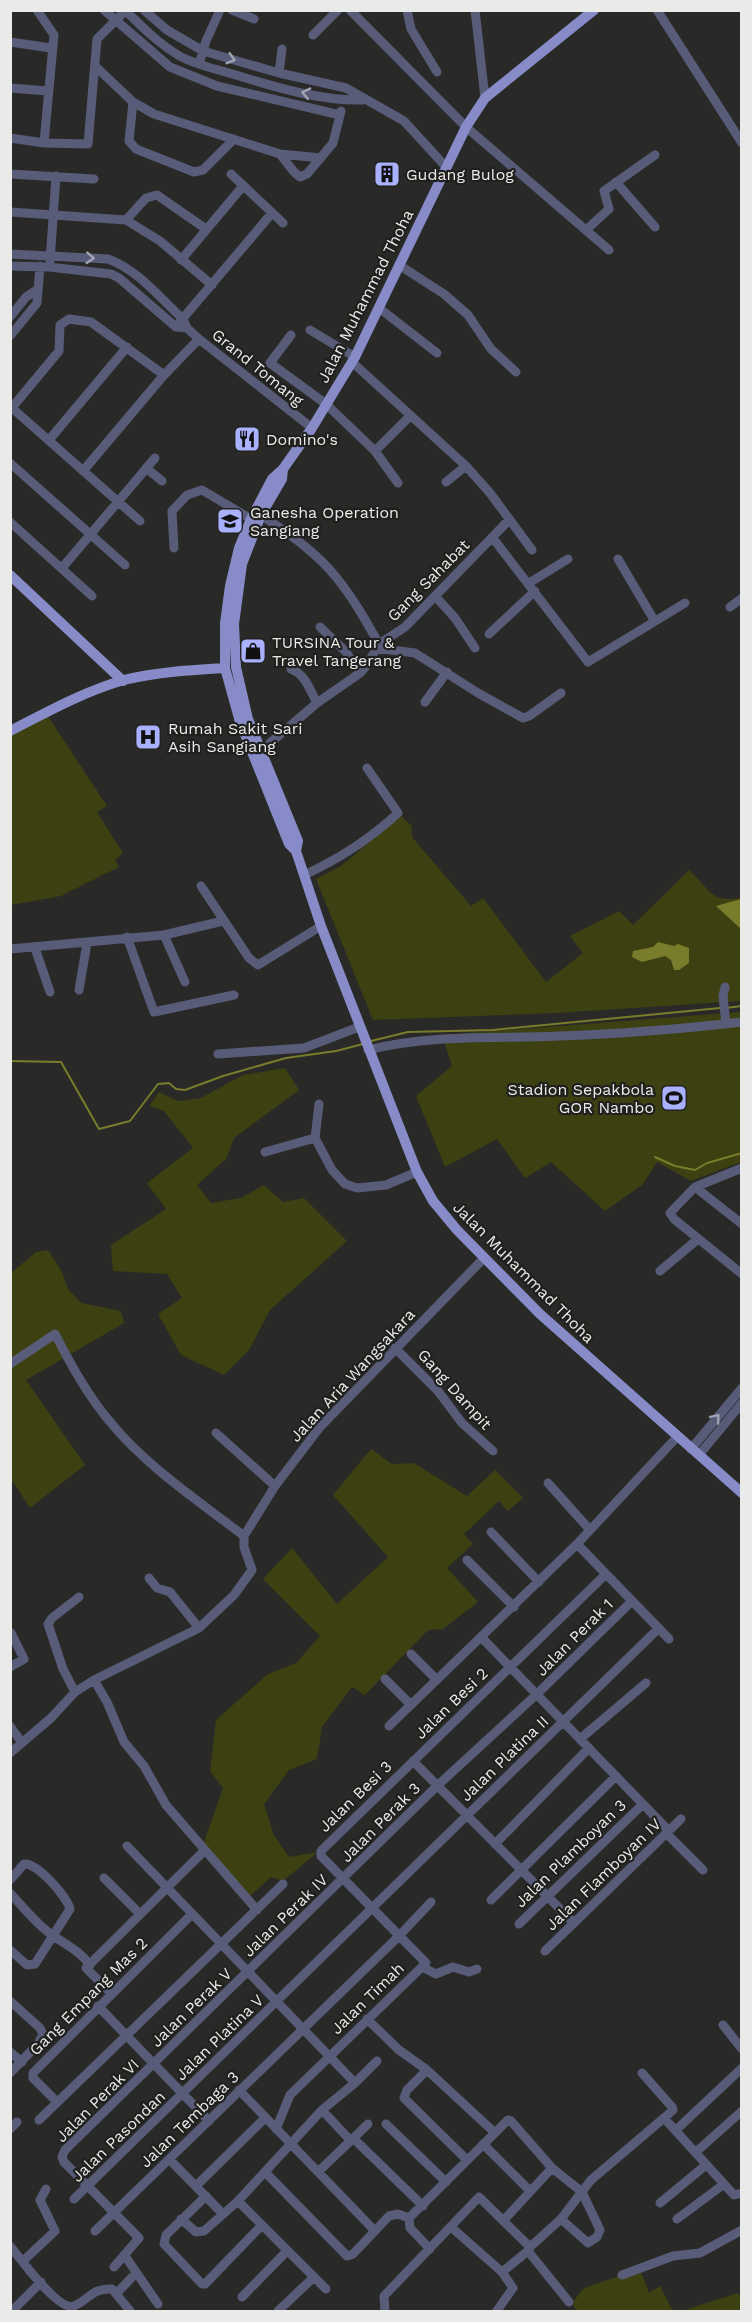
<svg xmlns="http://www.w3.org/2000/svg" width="752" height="2322" font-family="'Work Sans',sans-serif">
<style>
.green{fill:#3d4011}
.water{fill:#787c2b}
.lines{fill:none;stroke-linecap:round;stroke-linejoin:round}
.stream{stroke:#787c2b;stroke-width:2}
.minor{stroke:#585c79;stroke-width:9}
.major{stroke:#878cc8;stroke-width:10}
.oneway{stroke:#a1a3b1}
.labels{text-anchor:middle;stroke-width:4.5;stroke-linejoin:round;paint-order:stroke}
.poi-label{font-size:16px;fill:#eaeae9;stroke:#20201e;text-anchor:start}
.street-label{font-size:16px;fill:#eaeae9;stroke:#20201e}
</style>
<rect width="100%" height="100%" fill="#292a27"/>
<!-- green -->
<path class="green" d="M47 715 107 806 97 812 123 853 115 860 119 867 61 896 11 905V735Z
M401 816 412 826V837L471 906 483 898 546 982 583 953 570 936 619 911 633 925 689 870C710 889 710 903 741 898V1001L557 1013 373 1020 316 879 341 866Z
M741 1012V1162L691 1181 657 1162 643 1184 605 1211 551 1162 525 1178 497 1139 445 1167 416 1096 452 1066 442 1035Z
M285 1068 299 1090 234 1138 226 1159 197 1185 211 1203 241 1198 264 1185 283 1202 304 1198 347 1241 270 1310 249 1350 224 1375 181 1355 158 1314 182 1298 167 1274 113 1271 111 1245 166 1209 147 1183 193 1148 164 1111 149 1106 159 1092 178 1101 201 1098 243 1075Z
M48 1250 62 1272 68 1289 81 1303 121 1311 124 1323 26 1380 85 1465 30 1508 13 1482 11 1483V1273L36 1252Z
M371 1449 392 1464 414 1463 467 1496 495 1470 523 1498 508 1511 499 1501 464 1534 473 1544 447 1568 478 1602 443 1629 428 1630 365 1695 352 1687 322 1727 317 1759 289 1770 264 1804 274 1835 289 1857 318 1852 283 1881 271 1877 248 1898 204 1842 223 1788 210 1771 216 1720 268 1674 296 1663 320 1636 263 1579 292 1548 337 1604 388 1557 333 1495Z
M640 2269 649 2293 660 2286 673 2311H577L572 2303 584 2288Z
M738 2293 741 2298V2311H681Z"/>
<!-- water -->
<path class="water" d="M741 899V929L716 906Z
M658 942 674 946 678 944 689 948V963L679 970H674L671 960 665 956 642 962 632 957 633 951 653 947Z"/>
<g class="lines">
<!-- stream -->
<path class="stream" d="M726 1008 742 1006
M371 1041 408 1032 493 1030 720 1008
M10 1061 61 1062 99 1129 130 1121 158 1084 169 1083 176 1089 185 1090 223 1076 286 1058 336 1051 363 1044
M655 1157 675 1166 695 1170 707 1163 742 1153"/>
<!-- minor -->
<path class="minor" d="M37 10 54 35 44 143
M104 10 170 67 217 86 340 115
M125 10C141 26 158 43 178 55 193 64 212 68 229 73 272 86 318 101 363 100
M144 10 167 30 203 51 279 73 346 88 404 121 446 167
M232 10 254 19
M350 10 466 127 609 250
M407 10 411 29 437 72
M475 10 485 98
M657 10 742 143
M313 35 338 10
M10 42 51 48
M199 64 206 41 220 10
M95 66 133 102 154 114 280 154 321 158
M279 73 282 49
M10 88 48 91
M133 102 129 141 136 149 194 172 203 170 234 139
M10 138 44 143 88 144 97 39 126 10
M280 154 294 172 300 177 307 174 333 143 341 111
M10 174 94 179
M231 174 283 223
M616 182 655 227
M10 212 126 220 160 241 212 285
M126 220 146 198 157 195 206 229
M586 230 609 209 604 191 655 155
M10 254 108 259C137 269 161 299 183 319L187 328 199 339 312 428
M181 260 243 186
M50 261 56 176
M399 265 444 294 468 315 491 349 516 372
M10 266 49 267 111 274 119 278 176 327 187 328
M379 308 437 353
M10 317 26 297 38 289
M179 323 272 213
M310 330 355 357
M291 335 270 363 326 404 375 451 398 483
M10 336 37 303 40 266
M352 362 466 466 490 493 532 550
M12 408 140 521
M10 410 59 351 60 325 69 319 91 322 164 375
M49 440 127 347
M375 451 410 416
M10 463 125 565
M146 468 162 481
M83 471 164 375 199 339
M446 482 466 466
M261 515C288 533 316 552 336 577 353 598 366 621 379 644
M10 522 92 596
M492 537 588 662 685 603
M174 548 172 511 187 495 202 490 251 519
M618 559 654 620
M62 568 155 458
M529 583 568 559
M435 596 455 618 475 648
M730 607 742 598
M320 627 346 652 360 673
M489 634 535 591
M375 648 415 653 478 693 523 718 529 716 561 693
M291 669C305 674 310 690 317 703
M425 702 447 672
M262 755 270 743 317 703 360 673 367 665 379 644 405 627 509 520
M304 875C339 859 370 839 398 813L367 768
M201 886 249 958 258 965 321 926
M164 935 185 982
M127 937 154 1012 234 995
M35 948 50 992
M10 949 164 935 223 921
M725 987 723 996 726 1024
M79 990 87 943
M368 1050C431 1034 495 1039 559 1036 620 1034 681 1029 742 1022
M218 1054 304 1048 359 1027
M319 1104 315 1138 332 1170 345 1184 357 1188 386 1185 417 1172
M265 1152 315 1138
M742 1168 695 1187 670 1213 674 1219 742 1274
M695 1187 742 1224
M660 1271 698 1239
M395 1348 438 1391 462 1423 493 1451
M10 1364 55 1334C71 1365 88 1396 111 1423 146 1466 200 1502 244 1536
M216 1433 275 1486
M691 1449 742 1388
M699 1455 742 1403
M548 1483 590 1530
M491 1532 539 1582
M577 1544 669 1639
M467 1560 514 1607
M149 1578 157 1588 170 1592 199 1628
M482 1638 669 1831
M411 1654 437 1680
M10 1667 24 1659 11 1633
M385 1679 411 1705
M94 1680 107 1702 124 1742 144 1766 166 1805 257 1910
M75 1692 63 1669 48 1624 52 1618 79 1597
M10 1726 22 1743
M389 1726 577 1544 677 1437
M580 1739 646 1683
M10 1753 51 1718 75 1692 94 1680 199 1628 234 1595 252 1570 244 1547V1536L275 1486 320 1427 484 1258
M413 1761 574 1923
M666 1833 703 1870
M495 1844 589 1748
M127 1846 355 2083
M104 1878 140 1914
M10 1880 24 1864C37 1862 67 1897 70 1909L35 1964 27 1965 10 1950
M10 1893C23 1907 36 1924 52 1935 65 1944 80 1951 90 1965
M491 1900 616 1776
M519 1924 643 1804
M545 1951 681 1819
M422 1967 436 1974 453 1967 469 1972 477 1969
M111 1993 86 1968 204 1851
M10 2001 40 2028 43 2034 38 2044 10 2073
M98 2006 209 2121
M367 2019 399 2050 427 2070 494 2132
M723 2025 742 2049
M10 2052 22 2062
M427 2070 407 2090 404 2098 467 2160
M642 2073 672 2107 673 2110 664 2118
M239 2090 375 2231
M57 2102 33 2078V2073L192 1914
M322 2110 350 2140
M39 2120 283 1884
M386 2124 446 2182
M10 2129 17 2122
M276 2129 290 2095 426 1963 321 1856V1851L606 1574
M676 2130 742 2068
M353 2138 423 2206
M483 2144 530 2191
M696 2152 742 2111
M169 2159 223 2214
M265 2172 347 2256 353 2254 389 2216 398 2214 409 2218
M318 2172 368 2124
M196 2186 265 2118
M206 2196 166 2235 164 2244 202 2284H205L262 2225
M74 2199 659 1628
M238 2201 326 2289
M660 2203 706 2165
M409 2218 508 2120 511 2121 552 2168 582 2192 600 2230 597 2237 588 2243 561 2219
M409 2218 410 2228 430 2249
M181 2219 196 2232 204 2231 238 2201 322 2110 355 2083 377 2061
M677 2219 724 2184
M503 2221 552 2168
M451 2227 502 2272 528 2251
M95 2231 399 1936 431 1902
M10 2246C20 2258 59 2312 74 2306 90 2299 92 2288 112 2289L131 2312
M125 2256 158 2304
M23 2261 55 2231 40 2200 46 2189
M114 2267 139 2238 64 2162 62 2157 65 2150 437 1786 537 1694 632 1601
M622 2275 673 2256 700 2253 742 2230
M117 2293 136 2273
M242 2297 287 2251
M569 2302 528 2251 530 2247 561 2219 591 2180 664 2118 734 2195 742 2193
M278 2311 314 2277
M11 2312 41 2282
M385 2312 384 2296 479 2197 530 2247
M496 2312 513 2288 502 2272"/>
<!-- major -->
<path class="major" d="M594 10 485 98 466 127 355 357 312 428 283 469 272 479 251 519 239 548 230 586 225 623V668L240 722 289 844 296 851 321 926 417 1172 433 1201 457 1230 540 1314 742 1493
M283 469 282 479 261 515 242 564 234 624 236 667 248 719 298 841 296 851
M10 575 123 681
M10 731C47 712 85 691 124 680 157 672 191 670 225 668"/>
</g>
<!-- one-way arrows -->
<defs><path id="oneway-chevron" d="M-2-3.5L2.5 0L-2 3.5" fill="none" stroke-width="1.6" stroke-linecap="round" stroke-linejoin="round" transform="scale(1.5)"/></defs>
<g class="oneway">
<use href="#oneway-chevron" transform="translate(231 59) rotate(16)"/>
<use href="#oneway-chevron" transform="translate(306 93) rotate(-167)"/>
<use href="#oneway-chevron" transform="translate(90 258) rotate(4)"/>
<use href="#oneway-chevron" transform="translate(716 1418) rotate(-50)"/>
</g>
<!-- icons -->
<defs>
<symbol id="building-square" viewBox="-11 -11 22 22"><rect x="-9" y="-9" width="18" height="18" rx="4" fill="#a9b0fc" stroke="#20201e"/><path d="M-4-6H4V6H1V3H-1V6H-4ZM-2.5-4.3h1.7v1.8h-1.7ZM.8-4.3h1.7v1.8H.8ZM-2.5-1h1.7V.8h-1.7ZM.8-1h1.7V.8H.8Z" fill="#111"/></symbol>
<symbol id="restaurant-square" viewBox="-11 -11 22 22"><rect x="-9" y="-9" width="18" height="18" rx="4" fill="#a9b0fc" stroke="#20201e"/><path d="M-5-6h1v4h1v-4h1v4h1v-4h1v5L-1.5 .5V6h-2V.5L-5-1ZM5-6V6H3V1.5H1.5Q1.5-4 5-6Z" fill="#111"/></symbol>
<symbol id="school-square" viewBox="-11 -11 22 22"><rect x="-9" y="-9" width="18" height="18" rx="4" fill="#a9b0fc" stroke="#20201e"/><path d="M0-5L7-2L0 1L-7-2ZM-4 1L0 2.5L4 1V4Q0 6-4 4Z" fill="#111"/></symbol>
<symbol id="shop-square" viewBox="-11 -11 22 22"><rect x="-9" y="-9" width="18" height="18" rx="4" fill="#a9b0fc" stroke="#20201e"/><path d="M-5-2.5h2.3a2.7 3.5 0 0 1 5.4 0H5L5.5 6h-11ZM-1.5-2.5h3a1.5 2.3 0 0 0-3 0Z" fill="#111"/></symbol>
<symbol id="hospital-square" viewBox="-11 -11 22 22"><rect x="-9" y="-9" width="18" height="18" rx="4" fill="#a9b0fc" stroke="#20201e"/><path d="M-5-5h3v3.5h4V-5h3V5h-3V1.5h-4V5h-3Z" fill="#111"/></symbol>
<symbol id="stadium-square" viewBox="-11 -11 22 22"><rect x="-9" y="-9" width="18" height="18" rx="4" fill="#a9b0fc" stroke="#20201e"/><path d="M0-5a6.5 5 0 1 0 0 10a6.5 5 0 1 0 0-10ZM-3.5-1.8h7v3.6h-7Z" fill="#111"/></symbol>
</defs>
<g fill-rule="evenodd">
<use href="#building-square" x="372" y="159" width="30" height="30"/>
<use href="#restaurant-square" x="232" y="424" width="30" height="30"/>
<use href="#school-square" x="215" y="506" width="30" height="30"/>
<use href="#shop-square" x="238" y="636" width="30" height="30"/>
<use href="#hospital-square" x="133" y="722" width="30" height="30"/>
<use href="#stadium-square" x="659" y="1083" width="30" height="30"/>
</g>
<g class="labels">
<!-- poi labels -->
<g class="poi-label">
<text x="406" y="180">Gudang Bulog</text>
<text x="266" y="445">Domino's</text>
<text x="250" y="518">Ganesha Operation<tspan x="250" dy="18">Sangiang</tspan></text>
<text x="272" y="648">TURSINA Tour &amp;<tspan x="272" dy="18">Travel Tangerang</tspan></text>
<text x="168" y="734">Rumah Sakit Sari<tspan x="168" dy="18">Asih Sangiang</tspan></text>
<text x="654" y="1095" text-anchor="end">Stadion Sepakbola<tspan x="654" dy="18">GOR Nambo</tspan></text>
</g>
<!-- street labels -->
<g class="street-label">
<text transform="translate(365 296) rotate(-63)" y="6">Jalan Muhammad Thoha</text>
<text transform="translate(258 367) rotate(39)" y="6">Grand Tomang</text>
<text transform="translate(428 580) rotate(-45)" y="6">Gang Sahabat</text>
<text transform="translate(524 1272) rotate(45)" y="6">Jalan Muhammad Thoha</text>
<text transform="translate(352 1375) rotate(-47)" y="6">Jalan Aria Wangsakara</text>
<text transform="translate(455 1389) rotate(48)" y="6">Gang Dampit</text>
<text transform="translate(574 1637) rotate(-45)" y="6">Jalan Perak 1</text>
<text transform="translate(451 1703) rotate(-44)" y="6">Jalan Besi 2</text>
<text transform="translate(504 1758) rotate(-44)" y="6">Jalan Platina II</text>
<text transform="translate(355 1796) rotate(-44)" y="6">Jalan Besi 3</text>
<text transform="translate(380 1822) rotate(-45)" y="6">Jalan Perak 3</text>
<text transform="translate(570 1853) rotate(-44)" y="6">Jalan Plamboyan 3</text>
<text transform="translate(603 1874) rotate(-44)" y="6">Jalan Flamboyan IV</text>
<text transform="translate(285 1915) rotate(-44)" y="6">Jalan Perak IV</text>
<text transform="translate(88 1996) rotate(-45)" y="6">Gang Empang Mas 2</text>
<text transform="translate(367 1998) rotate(-44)" y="6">Jalan Timah</text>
<text transform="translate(191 2007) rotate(-44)" y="6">Jalan Perak V</text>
<text transform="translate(219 2037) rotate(-44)" y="6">Jalan Platina V</text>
<text transform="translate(97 2100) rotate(-45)" y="6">Jalan Perak VI</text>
<text transform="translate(189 2119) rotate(-44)" y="6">Jalan Tembaga 3</text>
<text transform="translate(118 2136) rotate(-44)" y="6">Jalan Pasondan</text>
</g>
</g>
<!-- border -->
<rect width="752" height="2322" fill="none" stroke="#eaeae9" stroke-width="24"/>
</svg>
